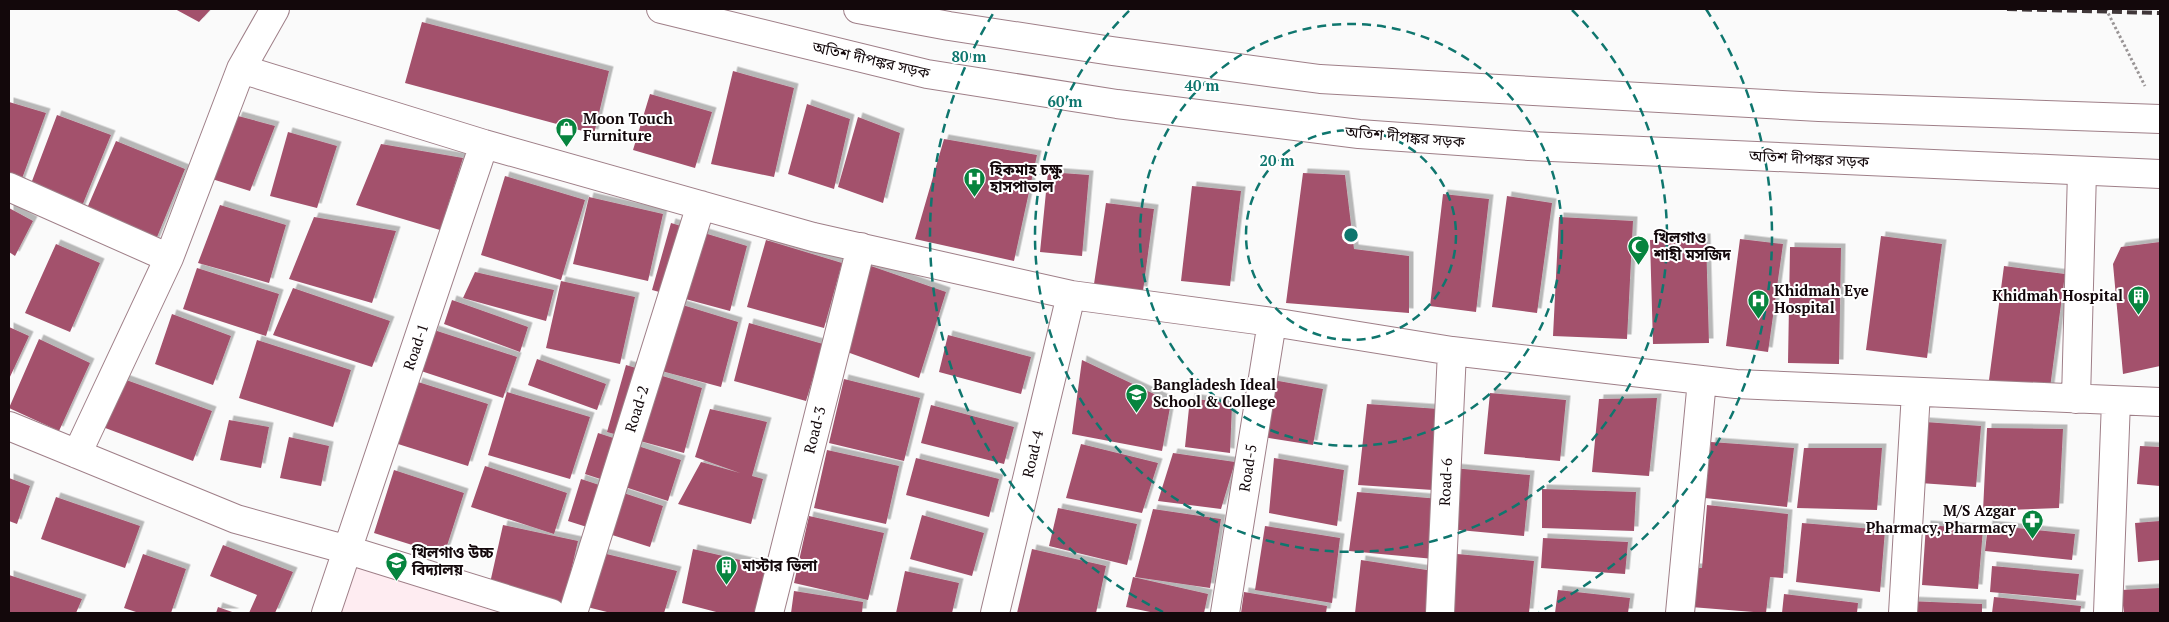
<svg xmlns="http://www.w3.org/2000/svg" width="2169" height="622" font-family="'PT Serif','Noto Sans Bengali',serif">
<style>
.built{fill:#feecf1}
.building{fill:#a3516c;filter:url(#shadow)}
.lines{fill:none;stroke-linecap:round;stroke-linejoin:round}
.minor-casing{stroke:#9f7f88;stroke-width:30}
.major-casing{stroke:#9f7f88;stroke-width:30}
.path{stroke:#999495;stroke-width:3;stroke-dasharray:2.5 2.5;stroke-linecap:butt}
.minor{stroke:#fff;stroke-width:28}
.major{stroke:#fff;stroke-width:28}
.rail{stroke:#3f3638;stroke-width:4;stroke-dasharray:10 5;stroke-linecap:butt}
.ring{fill:none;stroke:#0f766e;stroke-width:2.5;stroke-dasharray:9 6}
.labels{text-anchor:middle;stroke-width:4;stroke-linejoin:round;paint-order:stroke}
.street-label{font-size:15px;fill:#13080b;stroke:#fff}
.poi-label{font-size:15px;font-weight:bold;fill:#13080b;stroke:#fff;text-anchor:start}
.centre{fill:#0f766e;stroke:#fff;stroke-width:2.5}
.ring-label{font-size:15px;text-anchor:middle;font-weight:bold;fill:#0f766e;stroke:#fff;stroke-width:4;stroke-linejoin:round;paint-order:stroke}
</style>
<defs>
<filter id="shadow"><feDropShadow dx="4.5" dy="-4.5" stdDeviation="0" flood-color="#0004"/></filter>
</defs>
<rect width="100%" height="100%" fill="#fafafa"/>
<!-- built -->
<path class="built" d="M348 550 563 613H326Z"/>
<!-- building -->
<path class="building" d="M175 9H211L199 22Z
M422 22 609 71 594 134 405 83Z
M733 71 794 88 774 177 711 164Z
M650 94 712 112 695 168 633 150Z
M9 102 46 113 20 184 9 179Z
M807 104 850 119 834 189 788 174Z
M57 115 111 135 80 211 29 189Z
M238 116 275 126 250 191 212 179Z
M858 117 900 133 883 203 838 187Z
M288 132 337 146 317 208 270 196Z
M944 139 1037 155 1014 261 915 239Z
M116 141 185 169 155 242 85 213Z
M381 144 463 158 440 230 356 205Z
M1048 172 1089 175 1082 256 1040 252Z
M1303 173 1345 175 1354 249 1409 256V313L1286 303Z
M505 176 585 200 561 280 481 255Z
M1192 186 1241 191 1230 286 1181 281Z
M1443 194 1489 199 1476 312 1430 306Z
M1507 196 1552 203 1537 313 1492 307Z
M589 197 663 214 648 281 573 264Z
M1106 203 1154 209 1143 291 1094 284Z
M220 205 286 225 269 283 198 263Z
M9 208 33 221 15 256 9 252Z
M314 217 396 231 372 303 289 279Z
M1559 217 1633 221 1627 339 1553 336Z
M671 223 747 246 730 311 652 290Z
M1881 236 1942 244 1927 358 1866 350Z
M1706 238 1709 343 1653 344 1650 240Z
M1740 239 1783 244 1768 352 1726 346Z
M766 240 842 263 824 328 747 307Z
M2160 242V366L2123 374 2113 264 2121 247Z
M56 244 100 263 70 332 25 313Z
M1790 247 1841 248 1839 364 1788 363Z
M868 265 946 292 919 378 836 348Z
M2004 266 2065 274 2050 388 1989 380Z
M197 268 279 294 266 336 183 309Z
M475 272 554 290 546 321 463 298Z
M561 281 635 297 620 364 546 348Z
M293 288 390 321 372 367 273 335Z
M663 299 738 322 721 387 643 366Z
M452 300 528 327 520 352 444 324Z
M172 314 231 336 213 385 155 364Z
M749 323 823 344 806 401 734 381Z
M9 327 29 336 9 379Z
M434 330 517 357 503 398 421 371Z
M948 335 1031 357 1021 394 939 372Z
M39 339 90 363 59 431 9 408Z
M257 340 351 370 333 427 239 398Z
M537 359 606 384 597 410 528 385Z
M1082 360 1171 402 1162 451 1072 434Z
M626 365 702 388 684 453 607 432Z
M118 377 212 411 193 461 100 426Z
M844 379 920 398 904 461 829 443Z
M1273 380 1323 389 1313 445 1263 437Z
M418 382 488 404 468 466 398 444Z
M507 392 590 417 570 479 488 455Z
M1490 393 1566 400 1560 461 1484 454Z
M1190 398 1232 404 1230 453 1185 447Z
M1657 398 1649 476 1592 472 1599 399Z
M1367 404 1439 409 1433 490 1358 485Z
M931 405 1014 427 1004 464 921 443Z
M710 409 767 422 752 476 763 479 751 524 678 504 701 462 740 473 695 457Z
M229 420 269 427 261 468 220 460Z
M1925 422 1981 426 1976 487 1920 483Z
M1987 428 2063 429 2059 508 1983 511Z
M598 433 681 460 668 501 585 474Z
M289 437 329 446 321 486 280 478Z
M1711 442 1794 448 1787 507 1705 498Z
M1081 444 1158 463 1142 513 1066 498Z
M2140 446 2160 447V486L2137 484Z
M1804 448H1882L1877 510 1797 508Z
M827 450 899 466 886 524 814 508Z
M1173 453 1235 462 1221 509 1158 501Z
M916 458 999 479 989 517 906 495Z
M1274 458 1344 470 1337 526 1269 513Z
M485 466 567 493 554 534 471 507Z
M1453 468 1530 475 1524 536 1448 529Z
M394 470 464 493 444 555 374 533Z
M9 478 30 486 17 524 9 521Z
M581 479 663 506 650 547 568 521Z
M1542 489 1636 492 1634 531 1542 528Z
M1357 492 1440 499 1434 559 1349 551Z
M56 497 140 526 125 568 41 539Z
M1707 505 1788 514 1783 578 1770 577 1766 613 1691 607 1695 568H1702Z
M1058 508 1137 524 1127 565 1049 546Z
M1153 509 1221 519 1210 588 1135 577Z
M922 515 984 533 972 576 910 559Z
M809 516 884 533 868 600 794 583Z
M2160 521V560L2138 562 2135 523Z
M1802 523 1885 530 1880 592 1796 582Z
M503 525 578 541 562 609 488 592Z
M1926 525 1983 529 1978 589 1922 585Z
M1988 525 2075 534 2072 560 1985 551Z
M1265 526 1340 538 1332 603 1255 590Z
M1543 538 1628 542 1625 574 1541 568Z
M223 545 293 572 275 613H249L257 595 210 576Z
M693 549 771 567 757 613H720L682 603Z
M1032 549 1106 566 1096 613H1017Z
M598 552 677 571 664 613H611L587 607Z
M143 554 186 569 171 613H139L124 608Z
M1457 554 1534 561 1529 613H1452Z
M1361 560 1440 572 1437 613H1355Z
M1992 566 2079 574 2076 600 1990 592Z
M905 571 959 583 952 613H896Z
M9 575 82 599 76 613H9Z
M1133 577 1208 594 1204 613H1155L1126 607Z
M2160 588V613H2124L2121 590Z
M1558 590 1630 598 1628 613H1555Z
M794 591 863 602 862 613H791Z
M1244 592 1327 606 1326 613H1241Z
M1784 594 1858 603 1857 613H1782Z
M1994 597 2081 606 2080 613H1992Z
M1906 601 1982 604V613H1905Z
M218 607 235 613H216Z"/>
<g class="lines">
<defs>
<path id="minor" d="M241 69 484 144 813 237 1071 295 1272 322 1452 351 1736 384 2160 402
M9 187 169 258
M2076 399 2082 171
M9 426 236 519 348 550 551 613
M77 454 169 258 241 69 275 9
M326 613 484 144
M573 613 701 205
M769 613 861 247
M995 613 1071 295
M1225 613 1272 322
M1440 613 1452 351
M1680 613 1702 380
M1903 613 1916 392
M2108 613 2116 401"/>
<path id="major" d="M661 9 927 74 1117 104 1359 134 1529 146 2160 174
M858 9 949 26 1112 51 1320 79 1819 107 2160 119"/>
</defs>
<!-- minor casing -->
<use href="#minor" class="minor-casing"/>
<!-- major casing -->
<use href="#major" class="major-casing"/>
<!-- path -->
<path class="path" d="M2106 9 2145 86"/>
<!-- minor -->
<use href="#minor" class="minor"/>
<!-- major -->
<use href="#major" class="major"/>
<!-- rail -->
<path class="rail" d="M2007 9 2160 13"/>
</g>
<!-- distance rings -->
<g class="ring">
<circle cx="1351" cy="235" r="105"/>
<circle cx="1351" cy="235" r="211"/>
<path d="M1572 10A316 316 0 1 1 1130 10"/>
<path d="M1163 612A421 421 0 0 1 996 9M1706 9A421 421 0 0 1 1539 612"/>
</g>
<!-- icons -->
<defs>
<symbol id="shop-pin" viewBox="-11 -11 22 30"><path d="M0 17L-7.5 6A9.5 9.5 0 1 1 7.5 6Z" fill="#06843e" stroke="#fff"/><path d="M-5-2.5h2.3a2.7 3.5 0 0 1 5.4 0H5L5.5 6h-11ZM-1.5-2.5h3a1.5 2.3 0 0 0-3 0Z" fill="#fff"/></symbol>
<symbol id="hospital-pin" viewBox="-11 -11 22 30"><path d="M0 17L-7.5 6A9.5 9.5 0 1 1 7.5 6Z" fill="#06843e" stroke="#fff"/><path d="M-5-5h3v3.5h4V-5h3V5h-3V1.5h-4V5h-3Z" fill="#fff"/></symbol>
<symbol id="mosque-pin" viewBox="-11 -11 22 30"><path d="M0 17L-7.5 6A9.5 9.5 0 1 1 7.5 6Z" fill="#06843e" stroke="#fff"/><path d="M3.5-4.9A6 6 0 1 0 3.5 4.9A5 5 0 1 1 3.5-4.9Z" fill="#fff"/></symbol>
<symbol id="building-pin" viewBox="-11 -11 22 30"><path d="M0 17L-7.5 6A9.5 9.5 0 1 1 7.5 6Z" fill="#06843e" stroke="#fff"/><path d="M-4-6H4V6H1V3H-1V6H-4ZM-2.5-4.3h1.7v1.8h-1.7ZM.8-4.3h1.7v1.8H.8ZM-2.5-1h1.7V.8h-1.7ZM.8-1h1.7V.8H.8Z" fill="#fff"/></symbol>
<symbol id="school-pin" viewBox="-11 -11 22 30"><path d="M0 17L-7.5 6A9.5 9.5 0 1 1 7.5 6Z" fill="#06843e" stroke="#fff"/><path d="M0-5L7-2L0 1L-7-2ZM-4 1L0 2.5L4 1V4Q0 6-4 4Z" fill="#fff"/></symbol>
<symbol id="pharmacy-pin" viewBox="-11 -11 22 30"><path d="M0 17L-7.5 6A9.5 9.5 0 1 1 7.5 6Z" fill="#06843e" stroke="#fff"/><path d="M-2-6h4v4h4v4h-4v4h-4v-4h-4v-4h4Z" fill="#fff"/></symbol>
</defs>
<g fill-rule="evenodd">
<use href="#shop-pin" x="554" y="116" width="25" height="34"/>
<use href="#hospital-pin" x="962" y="166" width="25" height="34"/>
<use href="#mosque-pin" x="1626" y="234" width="25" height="34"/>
<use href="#building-pin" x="2126" y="284" width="25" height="34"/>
<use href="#hospital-pin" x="1746" y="288" width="25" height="34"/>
<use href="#school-pin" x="1124" y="382" width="25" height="34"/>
<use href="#pharmacy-pin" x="2020" y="508" width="25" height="34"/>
<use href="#school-pin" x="384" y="550" width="25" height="34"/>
<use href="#building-pin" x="714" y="554" width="25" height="34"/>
</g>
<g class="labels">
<!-- street labels -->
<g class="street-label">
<text transform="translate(871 60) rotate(13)" y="5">অতিশ দীপঙ্কর সড়ক</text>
<text transform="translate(1405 137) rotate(5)" y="5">অতিশ দীপঙ্কর সড়ক</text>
<text transform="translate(1809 159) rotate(3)" y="5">অতিশ দীপঙ্কর সড়ক</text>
<text transform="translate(416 347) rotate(-71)" y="5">Road-1</text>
<text transform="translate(637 409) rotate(-73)" y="5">Road-2</text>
<text transform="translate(815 430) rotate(-76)" y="5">Road-3</text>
<text transform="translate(1033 454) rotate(-77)" y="5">Road-4</text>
<text transform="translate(1248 468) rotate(-81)" y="5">Road-5</text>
<text transform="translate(1446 482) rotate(-87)" y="5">Road-6</text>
</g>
<!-- poi labels -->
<g class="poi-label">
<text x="583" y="124">Moon Touch<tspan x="583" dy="17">Furniture</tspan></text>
<text x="990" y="175">হিকমাহ চক্ষু<tspan x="990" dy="17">হাসপাতাল</tspan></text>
<text x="1654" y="243">খিলগাও<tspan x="1654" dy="17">শাহী মসজিদ</tspan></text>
<text x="1774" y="296">Khidmah Eye<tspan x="1774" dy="17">Hospital</tspan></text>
<text x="2123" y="301" text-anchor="end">Khidmah Hospital</text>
<text x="1153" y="390">Bangladesh Ideal<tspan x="1153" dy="17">School &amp; College</tspan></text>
<text x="2016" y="516" text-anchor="end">M/S Azgar<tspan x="2016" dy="17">Pharmacy, Pharmacy</tspan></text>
<text x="412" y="558">খিলগাও উচ্চ<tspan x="412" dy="17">বিদ্যালয়</tspan></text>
<text x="742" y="571">মাস্টার ভিলা</text>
</g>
</g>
<circle cx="1351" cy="235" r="8" class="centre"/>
<g class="ring-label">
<text x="969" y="62">80 m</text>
<text x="1202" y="91">40 m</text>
<text x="1065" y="107">60 m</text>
<text x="1277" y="166">20 m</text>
</g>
<!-- border -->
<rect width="2169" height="622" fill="none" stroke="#13080b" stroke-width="20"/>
</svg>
